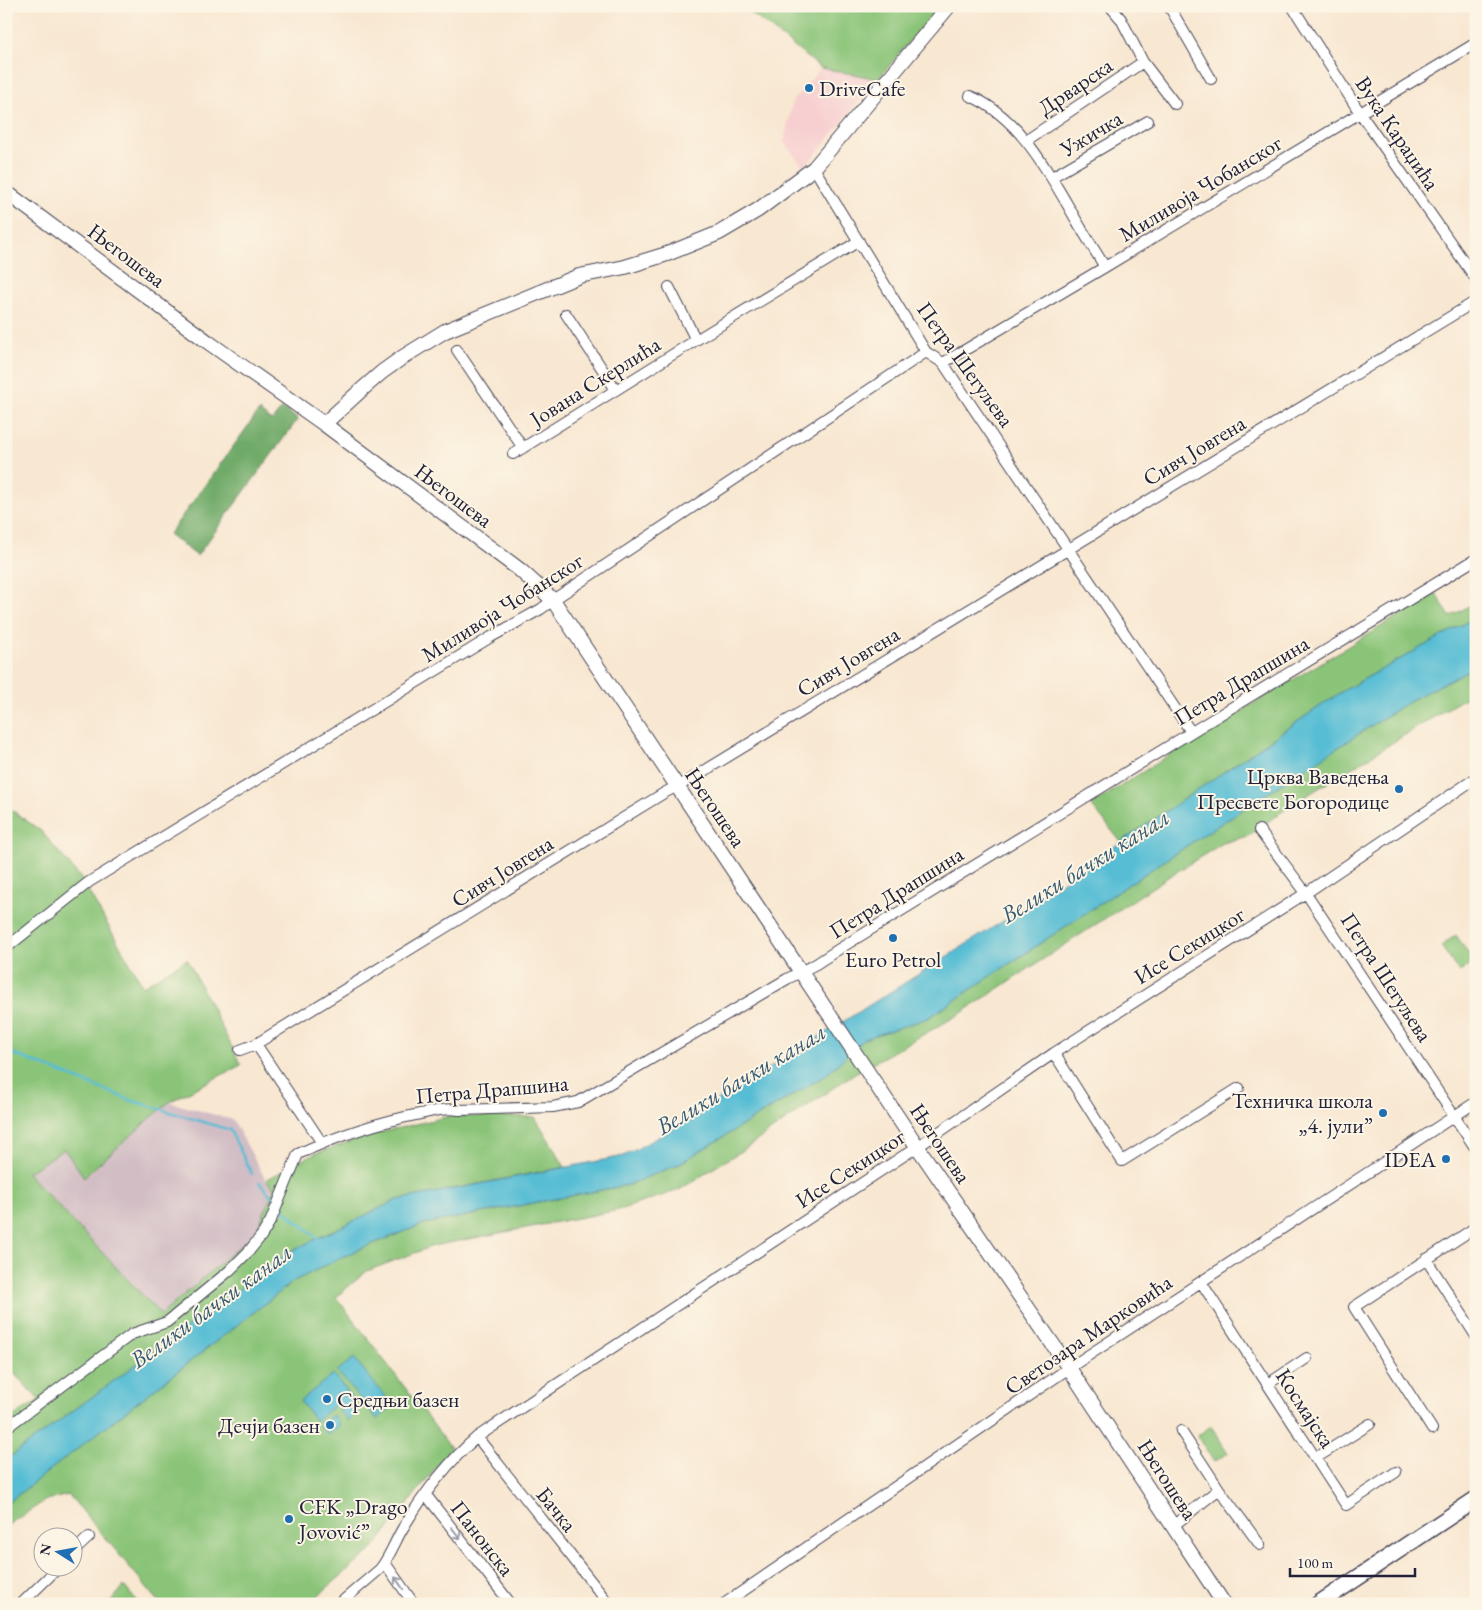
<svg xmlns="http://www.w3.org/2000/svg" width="1482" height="1610" font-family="'EB Garamond',serif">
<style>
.built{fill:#f7cfd0}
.industrial{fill:#d2bdc5}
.green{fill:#8ac478;stroke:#56735a}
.forest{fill:#6faa68;stroke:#486652}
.water{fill:#57bdd4;stroke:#3c7088}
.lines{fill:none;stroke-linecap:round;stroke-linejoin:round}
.stream{stroke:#57bdd4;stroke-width:2.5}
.street-casing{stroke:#424052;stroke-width:12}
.secondary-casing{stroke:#424052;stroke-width:16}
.primary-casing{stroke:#424052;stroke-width:18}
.street{stroke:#fff;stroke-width:10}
.secondary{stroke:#fff;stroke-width:14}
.primary{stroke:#fff;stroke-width:15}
.oneway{stroke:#9c9ca7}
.poi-dot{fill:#1f6fb2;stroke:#fcf5e5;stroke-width:2}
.labels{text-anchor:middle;stroke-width:4;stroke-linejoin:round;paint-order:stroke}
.street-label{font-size:22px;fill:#22223b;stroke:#fcf5e5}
.poi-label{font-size:22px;fill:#22223b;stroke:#fcf5e5;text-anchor:end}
.water-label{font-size:24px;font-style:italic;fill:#355871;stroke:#fcf5e5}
</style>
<rect width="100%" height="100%" fill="#fcf5e5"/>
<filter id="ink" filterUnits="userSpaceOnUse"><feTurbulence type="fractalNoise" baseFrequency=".02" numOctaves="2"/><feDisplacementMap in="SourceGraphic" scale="10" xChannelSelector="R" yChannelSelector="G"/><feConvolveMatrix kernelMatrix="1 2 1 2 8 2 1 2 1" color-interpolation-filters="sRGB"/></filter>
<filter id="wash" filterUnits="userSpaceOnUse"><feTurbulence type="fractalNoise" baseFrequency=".0096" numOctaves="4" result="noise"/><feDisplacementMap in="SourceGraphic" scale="20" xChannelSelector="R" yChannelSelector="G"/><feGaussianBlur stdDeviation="1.12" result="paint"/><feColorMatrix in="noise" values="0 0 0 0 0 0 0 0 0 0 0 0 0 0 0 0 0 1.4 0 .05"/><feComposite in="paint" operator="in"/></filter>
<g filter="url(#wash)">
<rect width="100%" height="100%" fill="#f8e7d1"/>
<!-- built -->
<path class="built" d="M821 68 878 79 804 168 784 142 793 100Z"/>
<!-- industrial -->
<path class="industrial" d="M169 1102 233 1120 266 1180 275 1189 255 1233 161 1315 26 1173 64 1148 85 1177Z"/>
<!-- green -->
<path class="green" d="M742 6H939L878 79 821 68Z
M1436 593 1450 617 1476 602V617L1341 692 1121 842 1091 805 1169 755Z
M1476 666V691L1290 806 1248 836 1223 843 1168 877 960 1014 855 1073 752 1144 679 1190 619 1210 433 1246 367 1271 336 1297 451 1448 373 1549 308 1604H161L69 1495 46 1500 6 1526V1504L294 1281 357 1250 424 1224 628 1185 677 1165 826 1075 864 1039 928 1018 1200 837 1411 700Z
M6 806 41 831 80 877 143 986 187 959 241 1065 169 1102 84 1177 64 1149 27 1173 161 1315 255 1233 275 1189 266 1180 313 1154 374 1134 450 1116 535 1117 565 1167 397 1200 291 1251 6 1460V1421L39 1400 6 1365Z
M1456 935 1474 962 1459 972 1441 946Z
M1211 1426 1228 1453 1214 1462 1197 1436Z
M124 1586 139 1604H109Z"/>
<!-- forest -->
<path class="forest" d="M282 408 298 419 197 556 169 534 259 411 272 421Z"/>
<!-- water -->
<path class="water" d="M1476 617V666L1411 700 1200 837 928 1018 864 1039 826 1075 677 1165 628 1185 424 1224 357 1250 294 1281 6 1504V1460L291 1251 397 1200 624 1156 669 1131 1024 908 1341 692Z
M354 1358 393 1406 377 1419 337 1371Z
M333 1374 351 1396 357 1413 348 1421 335 1405 316 1421 300 1401Z
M333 1415 340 1425 327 1435 319 1425Z"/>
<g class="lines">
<!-- stream -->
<path class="stream" d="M6 1051 130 1100 230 1130 252 1174
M259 1182 274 1199
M282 1208C294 1220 307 1228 319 1240"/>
</g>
</g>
<g filter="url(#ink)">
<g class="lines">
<defs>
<path id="street" d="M1110 6 1121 19 1143 62 1175 104
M1169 6 1211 79
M1292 6 1360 113 1476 279
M970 96C1020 117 1049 173 1075 218 1085 235 1095 251 1105 267
M1027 140 1143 62
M814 168 926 352 943 363 1191 732
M1052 177 1148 121
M669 287 696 340
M566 314 616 390
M457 350 523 448
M943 363 1105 267 1476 43
M513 454 696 340 859 241
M1259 830 1306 893 1476 1149
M6 948 89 882 491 637 541 609 553 600 926 352
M256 1044 322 1143
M240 1050 256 1044 664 793 691 779 1476 301
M1054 1053 1122 1161 1239 1088
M1426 1259 1476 1336
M1201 1282 1346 1505 1396 1472
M1268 1384 1307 1358
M6 1428 132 1334 167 1322 229 1271 249 1251 262 1235 271 1220 298 1154C337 1136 379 1122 420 1114 434 1111 445 1108 459 1110L553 1107 578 1102 787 979 816 964 839 949 1203 725 1476 559
M1432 1429 1354 1307 1476 1227
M477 1437 609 1604
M1316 1458 1370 1424
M1219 1489 1260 1545
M426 1495 511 1604
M1173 1526 1219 1489 1181 1431
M72 1553 89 1537
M385 1563 414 1604
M21 1604 58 1568
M339 1604 380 1569C390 1557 395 1541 403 1528 423 1495 448 1462 477 1437L932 1137 1054 1053 1306 893 1476 778
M724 1604 1069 1368 1476 1102"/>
<path id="secondary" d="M6 192 208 342 324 424 520 570 553 600 917 1146 1069 1368 1224 1604
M324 424 359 392 382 372 403 357 445 331 579 276 625 267 667 254 719 233 758 210 814 168 949 6"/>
<path id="primary" d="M1318 1604 1476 1499"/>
</defs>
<!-- street casing -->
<use href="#street" class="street-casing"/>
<!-- secondary casing -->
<use href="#secondary" class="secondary-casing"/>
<!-- primary casing -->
<use href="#primary" class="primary-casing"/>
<!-- street -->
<use href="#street" class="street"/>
<!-- secondary -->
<use href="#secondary" class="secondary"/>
<!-- primary -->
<use href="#primary" class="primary"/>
</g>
<!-- one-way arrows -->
<defs><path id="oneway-shaft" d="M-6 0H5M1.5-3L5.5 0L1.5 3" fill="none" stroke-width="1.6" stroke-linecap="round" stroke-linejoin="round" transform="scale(1.25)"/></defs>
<g class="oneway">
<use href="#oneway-shaft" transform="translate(456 1533) rotate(52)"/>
<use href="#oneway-shaft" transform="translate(399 1583) rotate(-125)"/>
</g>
</g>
<!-- markers -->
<g class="poi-dot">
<circle cx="809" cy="88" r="5"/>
<circle cx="1399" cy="789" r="5"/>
<circle cx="893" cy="938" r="5"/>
<circle cx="1383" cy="1113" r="5"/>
<circle cx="1446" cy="1159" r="5"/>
<circle cx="327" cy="1399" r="5"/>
<circle cx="330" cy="1425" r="5"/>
<circle cx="289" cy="1519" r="5"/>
</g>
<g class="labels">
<!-- street labels -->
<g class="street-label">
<text transform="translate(1075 86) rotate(-34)" y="8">Дрварска</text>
<text transform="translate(1091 133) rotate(-31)" y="8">Ужичка</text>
<text transform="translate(1398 133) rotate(56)" y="8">Вука Караџића</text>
<text transform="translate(1200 188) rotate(-31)" y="8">Миливоја Чобанског</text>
<text transform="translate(127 255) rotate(37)" y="8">Његошева</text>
<text transform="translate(966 364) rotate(54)" y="8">Петра Шегуљева</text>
<text transform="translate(595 381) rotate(-32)" y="8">Јована Скерлића</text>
<text transform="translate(1194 450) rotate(-31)" y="8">Сивч Јовгена</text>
<text transform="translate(454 495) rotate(37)" y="8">Његошева</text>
<text transform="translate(502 607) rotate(-32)" y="8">Миливоја Чобанског</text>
<text transform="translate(848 661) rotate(-31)" y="8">Сивч Јовгена</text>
<text transform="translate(1241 680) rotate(-31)" y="8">Петра Драпшина</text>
<text transform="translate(716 807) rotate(56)" y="8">Његошева</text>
<text transform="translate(502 871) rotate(-32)" y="8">Сивч Јовгена</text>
<text transform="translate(896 892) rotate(-32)" y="8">Петра Драпшина</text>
<text transform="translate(1189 945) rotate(-32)" y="8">Исе Секицког</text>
<text transform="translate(1387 977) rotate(57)" y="8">Петра Шегуљева</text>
<text transform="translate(492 1089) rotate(-5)" y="8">Петра Драпшина</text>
<text transform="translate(941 1143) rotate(56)" y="8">Његошева</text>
<text transform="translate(850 1168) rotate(-33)" y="8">Исе Секицког</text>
<text transform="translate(1088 1334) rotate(-34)" y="8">Светозара Марковића</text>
<text transform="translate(1306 1408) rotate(57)" y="8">Космајска</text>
<text transform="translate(1168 1479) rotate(57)" y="8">Његошева</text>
<text transform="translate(557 1509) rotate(51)" y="8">Бачка</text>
<text transform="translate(483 1538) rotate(52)" y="8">Панонска</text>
</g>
<!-- poi labels -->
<g class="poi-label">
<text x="819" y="96" text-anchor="start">DriveCafe</text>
<text x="1389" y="784">Црква Ваведења<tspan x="1389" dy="25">Пресвете Богородице</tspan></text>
<text x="893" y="967" text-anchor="middle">Euro Petrol</text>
<text x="1373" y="1108">Техничка школа<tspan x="1373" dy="25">„4. јули”</tspan></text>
<text x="1436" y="1167">IDEA</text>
<text x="337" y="1407" text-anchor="start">Средњи базен</text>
<text x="320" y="1433">Дечји базен</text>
<text x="299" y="1514" text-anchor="start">CFK „Drago<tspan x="299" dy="25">Jovović”</tspan></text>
</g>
<!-- water labels -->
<g class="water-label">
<text transform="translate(1085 866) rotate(-32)" y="8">Велики бачки канал</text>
<text transform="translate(741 1079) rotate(-31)" y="8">Велики бачки канал</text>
<text transform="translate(211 1306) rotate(-36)" y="8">Велики бачки канал</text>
</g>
</g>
<!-- margin -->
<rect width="1482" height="1610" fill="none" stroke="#fcf5e5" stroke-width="25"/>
<!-- north arrow -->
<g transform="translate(58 1552) rotate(281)"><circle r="24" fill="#fcf5e5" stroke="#a5a1a1"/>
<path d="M0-4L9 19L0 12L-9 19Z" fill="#1f6fb2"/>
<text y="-8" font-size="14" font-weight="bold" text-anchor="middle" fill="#22223b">N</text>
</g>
<!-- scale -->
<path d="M1290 1568v8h125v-8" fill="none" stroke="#22223b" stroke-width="2.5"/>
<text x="1297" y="1568" font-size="15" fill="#22223b" stroke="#fcf5e5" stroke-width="4" paint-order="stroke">100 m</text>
</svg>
